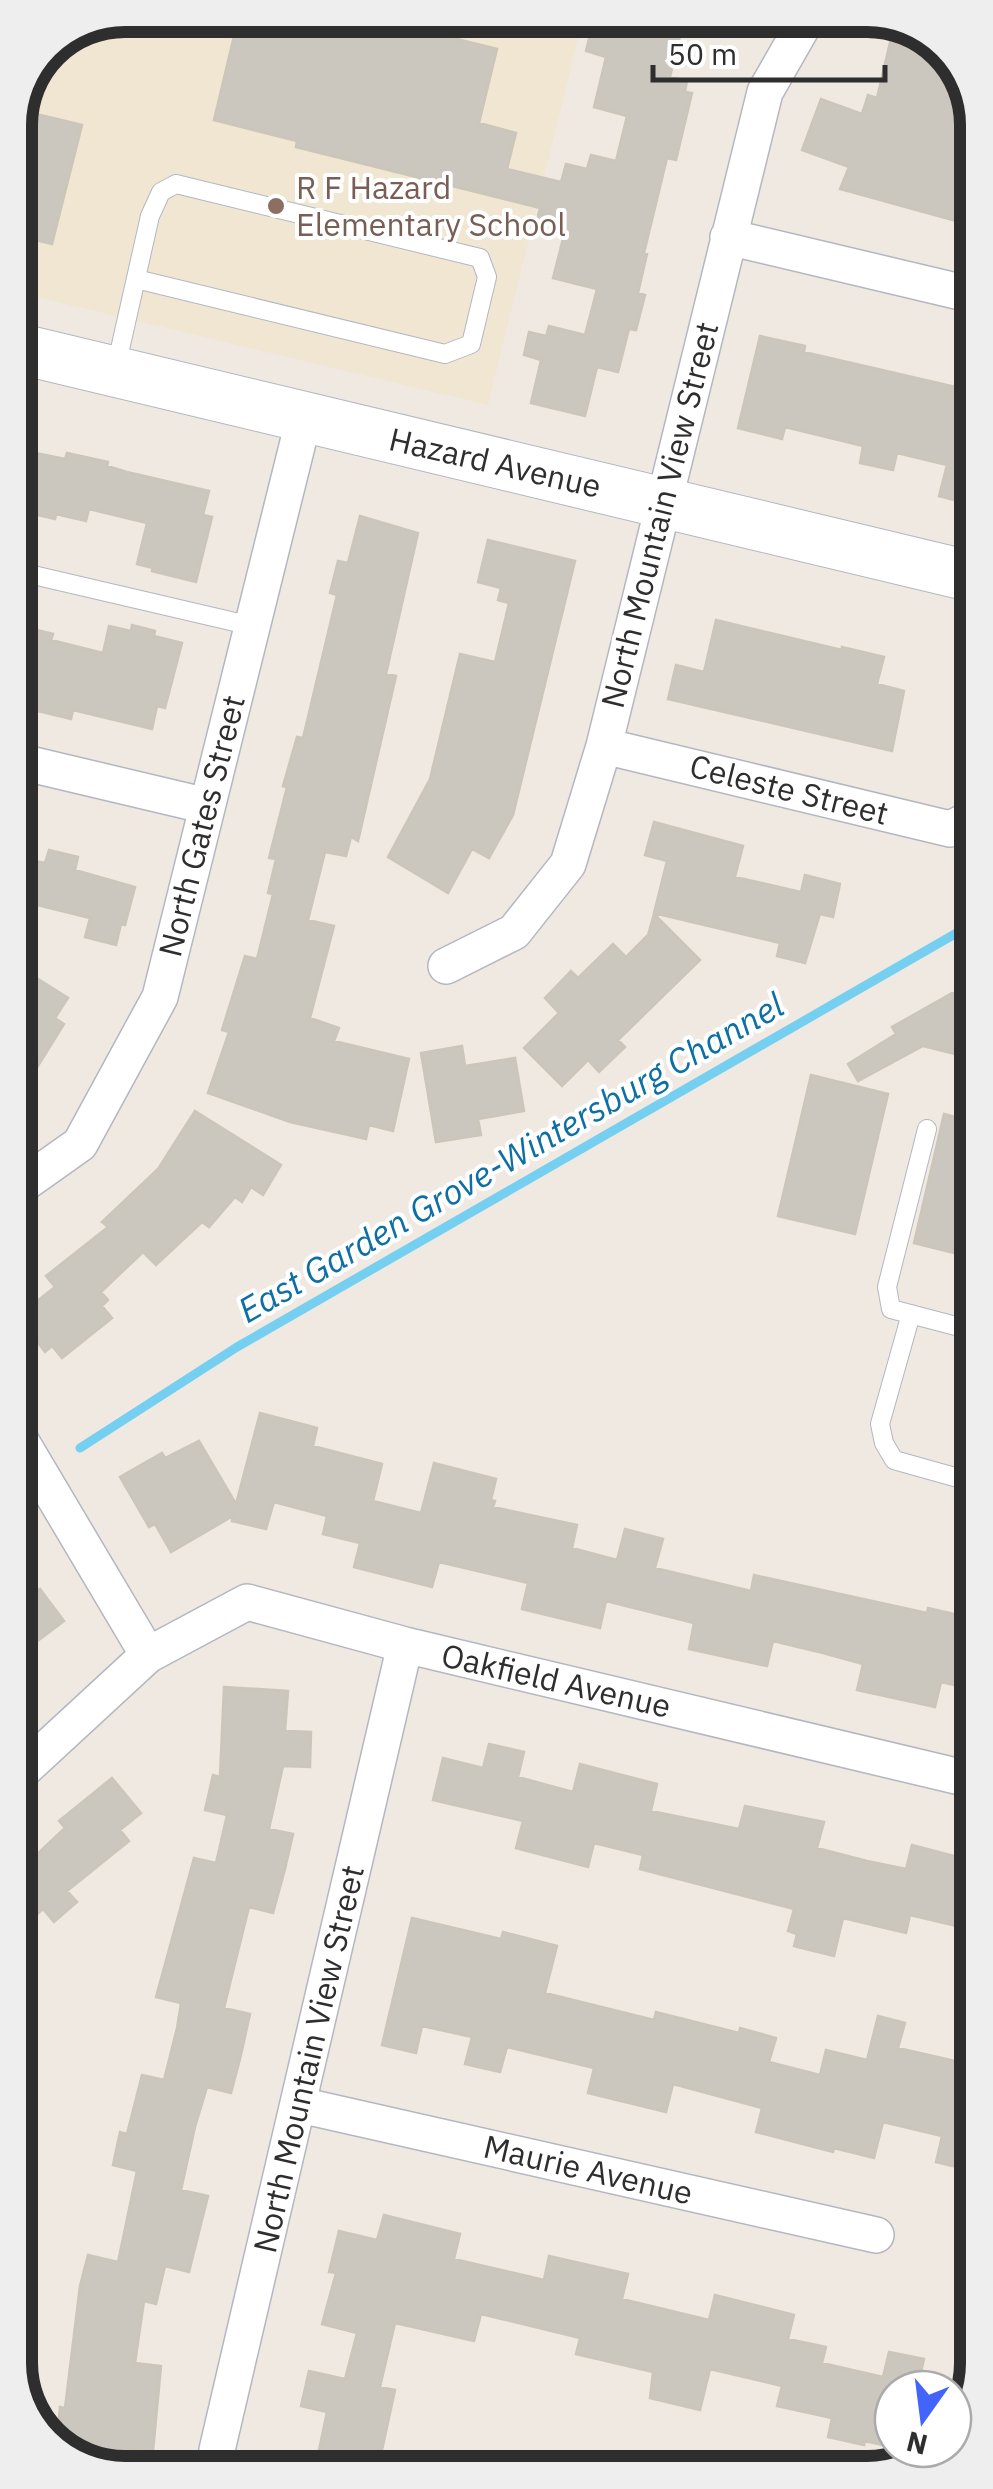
<svg xmlns="http://www.w3.org/2000/svg" width="993" height="2489" font-family="'IBM Plex Sans',sans-serif">
<style>
.education{fill:#f0e6d1}
.lines{fill:none;stroke-linecap:round;stroke-linejoin:round}
.stream{stroke:#75cff0;stroke-width:9}
.building{fill:#cbc7bf;stroke:#cbc5ba;stroke-width:2.5}
.lane-casing{stroke:#b4b7c1;stroke-width:20}
.street-casing{stroke:#b4b7c1;stroke-width:38}
.secondary-casing{stroke:#b4b7c1;stroke-width:52}
.lane{stroke:#fff;stroke-width:18}
.street{stroke:#fff;stroke-width:35}
.secondary{stroke:#fff;stroke-width:50}
.education-dot{fill:#8d6e63;stroke:#fff;stroke-width:4}
.labels{text-anchor:middle;stroke-width:8;stroke-linejoin:round;paint-order:stroke}
.education-label{font-size:32px;fill:#785e54;stroke:#fff;text-anchor:start}
.street-label{font-size:32px;fill:#2e2e2e;stroke:#fff}
.water-label{font-size:35px;font-style:italic;fill:#0d6fa3;stroke:#fff}
.rim{fill:none;stroke:#2e2e2e;stroke-width:12}
</style>
<rect width="100%" height="100%" fill="#efe9e1"/>
<!-- education -->
<path class="education" d="M125 15H584L488 405 16 292 15 119 48 47Z"/>
<g class="lines">
<!-- stream -->
<path class="stream" d="M80 1448 237 1347 974 923"/>
</g>
<!-- building -->
<path class="building" d="M239 15H359L497 49 479 123 516 133 507 169 561 182 566 164 587 169 591 155 616 161 627 116 594 107 606 57 586 51 595 15H685L670 77 687 81 685 92 692 93 676 160 667 158 644 253 647 254 638 293 645 295 636 330 629 329 618 372 597 367 585 416 531 403 541 360 524 355 529 332 546 336 549 326 585 335 597 289 553 278 566 227 537 220 540 208 296 147 297 141 214 120Z
M915 30 935 38 972 90 973 197 968 217 958 215 956 221 840 189 849 167 802 150 821 99 862 114 868 95 877 98 891 38 912 43Z
M19 110 82 125 52 244 15 235V119Z
M760 336 805 346 804 352 973 391V505L939 496 947 465 897 453 893 470 860 463 863 446 785 427 782 439 738 428Z
M16 449 65 459 67 453 108 462 107 466 127 472 209 491 203 515 212 517 196 582 152 571 153 568 137 564 147 523 89 509 86 521 56 514 55 519 16 510Z
M360 516 418 533 386 674 396 676 358 841 351 837 346 856 325 852 308 920 334 926 310 1018 339 1028 334 1041 409 1059 393 1131 369 1125 366 1139 290 1122 208 1093 229 1032 222 1030 245 956 257 959 273 894 268 893 276 859 269 858 287 787 283 786 297 737 303 738 337 595 330 593 338 561 348 563Z
M488 540 575 561 513 815 489 858 472 849 448 893 388 857 430 779 460 654 495 662 509 603 498 600 501 588 478 582Z
M716 620 842 650V647L884 657 877 684 904 691 892 751 668 699 676 665 704 672Z
M16 625 53 634 51 640 103 653 109 626 131 631 132 625 155 631 154 636 182 643 165 708 157 706 152 729 73 710 71 719 17 706Z
M654 822 743 846 735 877 801 892 805 875 840 884 833 917 820 914 805 963 777 956 780 943 654 913 667 861 645 855Z
M49 850 78 857 75 870 135 887 125 925 121 924 116 945 85 937 90 918 17 900V857L45 863Z
M654 914 700 960 618 1040 625 1047 599 1072 588 1060 562 1086 524 1048 559 1013 545 998 571 971 578 978 613 944 626 957 648 935Z
M38 979 68 998 55 1018 64 1024 18 1098 17 1012Z
M952 993 975 999V1059L923 1046 858 1081 848 1064 896 1034 892 1027Z
M462 1046 465 1066 515 1058 524 1111 478 1119 481 1135 436 1142 421 1053Z
M811 1075 888 1094 855 1234 778 1216Z
M195 1111 281 1165 263 1195 251 1187 242 1202 235 1197 209 1227 202 1222 156 1265 143 1252 101 1292 108 1300 102 1306 112 1318 62 1358 52 1346 45 1352 18 1316 55 1287 46 1276 108 1227 102 1222 158 1169Z
M944 1114 975 1122V1149L966 1184 975 1186V1244L957 1240 954 1253 914 1243Z
M260 1413 317 1428 313 1446 382 1464 373 1501 421 1513 434 1463 496 1479 491 1500 495 1501 493 1507 577 1525 572 1548 617 1560 625 1529 663 1539 655 1568 751 1591 754 1575 927 1613 928 1608 976 1619V1690L941 1682 935 1707 857 1690 863 1664 823 1653 773 1641 767 1666 689 1649 694 1623 606 1601 600 1628 522 1609 528 1583 439 1562 432 1587 354 1567 360 1543 323 1534 327 1516 274 1502 266 1529 232 1521 233 1516 171 1552 155 1524 149 1527 120 1477 162 1453 165 1458 199 1441 236 1504Z
M40 1589 64 1621 19 1655V1605Z
M224 1687 288 1691 285 1731 311 1732 310 1767 283 1766 269 1829 293 1834 285 1869 273 1913 249 1907 224 2008 250 2014 240 2059 231 2093 207 2087 195 2127 181 2190 208 2196 189 2272 165 2266 156 2304 144 2301 135 2363 161 2366 153 2451 127 2449 124 2474H118L58 2451 40 2426 58 2428 60 2407 65 2408 80 2286 88 2255 118 2262 137 2171 113 2165 120 2132 127 2134 142 2075 164 2080 177 2028 181 2003 156 1997 194 1858 216 1863 227 1815 205 1810 213 1775 220 1777Z
M489 1744 524 1752 518 1777 573 1792 580 1764 657 1784 651 1811 739 1829 745 1806 824 1822 817 1848 867 1861 906 1869 912 1845 977 1862V1931L910 1915 906 1933 843 1918 834 1956 794 1946 797 1934 788 1931 794 1909 640 1869 643 1855 594 1843 588 1867 516 1848 523 1821 433 1800 443 1758 483 1768Z
M112 1778 141 1813 120 1830 129 1841 67 1891 77 1902 54 1922 43 1909 20 1929 19 1871 65 1828 59 1821Z
M412 1918 501 1939 503 1932 557 1946 545 1993 654 2020 656 2012 739 2033 740 2028 776 2038 769 2062 820 2075 826 2050 867 2060 878 2016 905 2023 898 2048 977 2066V2133L969 2170 936 2162 942 2136 883 2122 874 2158 834 2148 833 2152 756 2132 762 2108 673 2084 666 2112 588 2093 594 2068 507 2047 500 2072 465 2064 472 2037 422 2026 416 2053 382 2045Z
M384 2215 460 2234 454 2259 544 2280 549 2256 628 2274 622 2299 709 2320 715 2295 794 2315 788 2339 826 2347 822 2363 883 2377 889 2352 924 2359 917 2389H893V2436L882 2445 865 2441 864 2445 828 2437 832 2418 777 2406 782 2386 710 2369 700 2410 650 2398 653 2372 576 2354 580 2338 481 2314 474 2341 395 2323 380 2387 395 2390 379 2464 319 2450 327 2412 301 2406 309 2371 345 2379 357 2333 322 2324 336 2273 329 2272 339 2231 377 2240Z"/>
<g class="lines">
<defs>
<path id="lane" d="M116 367 150 216 161 192 176 184 480 258 487 277 471 344 445 354 136 279
M16 571 252 626
M927 1129 887 1287 891 1309 975 1331
M911 1314 880 1424 884 1443 894 1460 976 1483"/>
<path id="street" d="M728 237 973 295
M604 746 950 829 972 818
M17 761 207 806
M446 966 514 932 568 864 604 746 765 92 809 15
M18 1188 80 1144 160 997 304 418
M18 1436 148 1655
M19 1774 148 1655 247 1602 405 1645 977 1781
M300 2105 876 2235
M220 2473 217 2450 405 1645"/>
<path id="secondary" d="M16 348 974 577"/>
</defs>
<!-- lane casing -->
<use href="#lane" class="lane-casing"/>
<!-- street casing -->
<use href="#street" class="street-casing"/>
<!-- secondary casing -->
<use href="#secondary" class="secondary-casing"/>
<!-- lane -->
<use href="#lane" class="lane"/>
<!-- street -->
<use href="#street" class="street"/>
<!-- secondary -->
<use href="#secondary" class="secondary"/>
</g>
<!-- markers -->
<circle class="education-dot" cx="276" cy="206" r="10"/>
<g class="labels">
<!-- education labels -->
<g class="education-label">
<text x="296" y="199">R F Hazard<tspan x="296" dy="37">Elementary School</tspan></text>
</g>
<!-- street labels -->
<g class="street-label">
<text transform="translate(495 463) rotate(13)" y="11">Hazard Avenue</text>
<text transform="translate(660 515) rotate(-76)" y="11">North Mountain View Street</text>
<text transform="translate(789 790) rotate(14)" y="11">Celeste Street</text>
<text transform="translate(202 826) rotate(-76)" y="11">North Gates Street</text>
<text transform="translate(556 1681) rotate(13)" y="11">Oakfield Avenue</text>
<text transform="translate(309 2059) rotate(-77)" y="11">North Mountain View Street</text>
<text transform="translate(588 2170) rotate(13)" y="11">Maurie Avenue</text>
</g>
<!-- water labels -->
<g class="water-label">
<text transform="translate(511 1158) rotate(-30)" y="12">East Garden Grove-Wintersburg Channel</text>
</g>
</g>
<!-- crop -->
<path d="M0 0H993V2489H0ZM125 32H867A93 93 0 0 1 960 125V2363A93 93 0 0 1 867 2456H125A93 93 0 0 1 32 2363V125A93 93 0 0 1 125 32Z" fill="#eee" fill-rule="evenodd"/>
<path class="rim" d="M125 32H867A93 93 0 0 1 960 125V2363A93 93 0 0 1 867 2456H125A93 93 0 0 1 32 2363V125A93 93 0 0 1 125 32Z"/>
<!-- north arrow -->
<g transform="translate(923 2419) rotate(194)"><circle r="48" fill="#ffffff" stroke="#ababab" stroke-width="2.5"/>
<path d="M0-8L18 38L0 25L-18 38Z" fill="#4264fb"/>
<text y="-15" font-size="28" font-weight="bold" text-anchor="middle" fill="#2e2e2e">N</text>
</g>
<!-- scale -->
<path d="M653 65v15h232v-15" fill="none" stroke="#2e2e2e" stroke-width="5"/>
<text x="668" y="65" font-size="30" fill="#2e2e2e" stroke="#ffffff" stroke-width="8" paint-order="stroke">50 m</text>
</svg>
